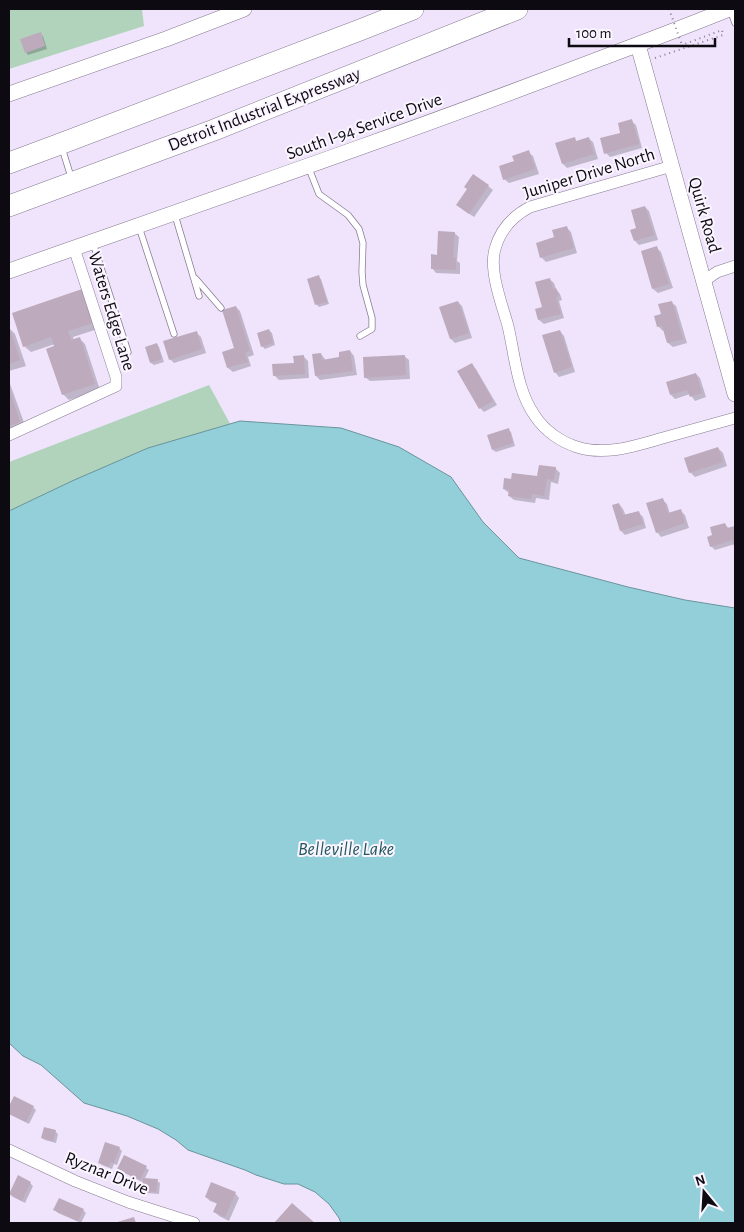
<svg xmlns="http://www.w3.org/2000/svg" width="744" height="1232" font-family="'Alegreya Sans',sans-serif">
<style>
.green{fill:#b1d3bc}
.water{fill:#92cfd9;stroke:#6a949d}
.shadow{fill:#0003}
.building{fill:#beaabd}
.lines{fill:none;stroke-linecap:round;stroke-linejoin:round}
.service-casing{stroke:#867b90;stroke-width:7}
.minor-casing{stroke:#867b90;stroke-width:12}
.tertiary-casing{stroke:#867b90;stroke-width:16}
.motorway-casing{stroke:#867b90;stroke-width:22}
.path{stroke:#887f90;stroke-width:2;stroke-dasharray:1 4;stroke-linecap:butt}
.service{stroke:#fff;stroke-width:5.5}
.minor{stroke:#fff;stroke-width:11}
.tertiary{stroke:#fff;stroke-width:15}
.motorway{stroke:#fff;stroke-width:21}
.path-bridge{stroke:#887f90;stroke-width:2;stroke-dasharray:1 4;stroke-linecap:butt}
.labels{text-anchor:middle;stroke-width:4;stroke-linejoin:round;paint-order:stroke}
.street-label{font-size:18px;fill:#0e0a12;stroke:#faf5ff}
.water-label{font-size:19px;font-style:italic;fill:#22575e;stroke:#faf5ff}
</style>
<rect width="100%" height="100%" fill="#f0e4fc"/>
<!-- green -->
<path class="green" d="M9 9H142L144 26 9 69Z
M209 385 257 473 9 561V462Z"/>
<!-- water -->
<path class="water" d="M240 421 341 428 399 447 451 477 483 522 519 558 628 587 685 600 735 608V1223H341L339 1218 329 1204 315 1192 298 1184H284L256 1175 245 1170 188 1150 176 1140 158 1129 127 1116 84 1103 41 1065 23 1056 9 1043V511L72 481 148 448Z"/>
<!-- shadow -->
<path class="shadow" d="M40 34 43 36 47 49 28 55 26 52Z
M631 121 636 125 642 148 610 157 606 153Z
M588 138 593 142 598 159 567 168 563 164 574 139 577 142Z
M528 152 533 156 539 174 509 183 504 179 515 162Z
M488 186 493 190 474 217 462 209 469 189Z
M645 207 649 211 658 240 639 245 635 241Z
M567 228 571 232 577 253 546 262 541 257 556 238Z
M454 233 459 237 457 261 460 263V274L436 273 432 268 438 256Z
M657 248 661 252 673 288 658 293 653 289Z
M318 277 321 279 329 304 319 307 317 305 309 280Z
M549 279 554 283 556 289 560 294 562 300 559 301 564 318 544 324 539 320 536 310 544 308Z
M90 296 101 328 73 337 74 340 79 338 85 344 100 390 69 400 63 394 55 344 31 352 24 346Z
M458 302 462 306 472 338 455 343 451 339 441 308Z
M671 302 676 306 687 343 673 347 668 343 664 330 663 331 658 326 663 315Z
M236 307 240 311 254 355 248 357 251 366 233 372 228 368 236 349Z
M9 328 15 334 26 366 9 371Z
M269 330 272 333 275 345 265 349 262 346Z
M560 331 564 336 575 372 559 377 555 372Z
M196 332 201 337 206 353 174 363 170 359Z
M157 344 159 347 164 362 154 365 151 363Z
M350 351 354 356 357 375 320 380 316 376 321 354 325 359V361L341 358Z
M404 356 409 360 410 379 370 381 365 377Z
M304 357 308 361 309 378 279 380 274 375 295 364Z
M471 364 476 369 497 405 484 412 480 408Z
M696 374 700 378 706 397 695 401 690 394 675 399 671 395Z
M9 381 26 428 9 433Z
M508 430 511 432 515 446 496 452 493 450 489 436Z
M718 448 723 453 727 466 695 477 690 472Z
M555 468 560 473 558 484 551 482 549 500 536 498 535 503 514 500 509 496V493L504 489 538 478Z
M662 499 667 504 670 514 680 510 685 515 689 528 661 537 657 532Z
M619 504 623 509 626 516 638 512 643 517 646 528 625 535 621 531Z
M725 524 729 529 735 527V545V544L715 550 711 546 714 536Z
M14 1098 33 1107 36 1110 29 1124 9 1114V1109Z
M55 1131 58 1134 56 1143 45 1140 42 1138Z
M119 1148 122 1151 117 1165 114 1164 112 1169 102 1165 99 1162Z
M118 1168H146L149 1170 144 1180 157 1181 160 1183 159 1194 146 1193 144 1191V1183L121 1171Z
M30 1183 33 1186 25 1203 13 1197 10 1194Z
M235 1193 239 1198 229 1221 219 1216 215 1212 218 1204 210 1201 206 1197Z
M55 1210H83L86 1213 81 1223 58 1213Z"/>
<!-- building -->
<path class="building" d="M41 32 45 46 25 53 20 39Z
M632 119 639 144 604 154 600 138 620 133 618 123Z
M575 137 576 141 589 137 594 154 562 164 555 143Z
M529 150 535 169 503 180 499 166 514 161 512 156Z
M473 174 489 185 469 214 456 205 467 189 464 187Z
M645 206 654 235 634 241 630 230 636 228 631 210Z
M567 226 574 248 540 258 536 243 554 237 552 230Z
M438 231 455 232 453 258H456V270L431 269V254L437 255Z
M657 246 669 284 652 289 641 251Z
M319 275 327 302 315 305 307 279Z
M550 278 553 289 556 288 559 296 556 297 561 314 538 320 535 309 542 307 535 282Z
M85 288 96 322 68 331 71 340 80 337 95 384 62 395 46 349 54 346 51 337 23 347 12 313Z
M458 301 469 333 450 339 439 307Z
M672 301 683 339 667 343 662 326 657 327 654 316 661 314 658 304Z
M236 306 250 351 245 353 248 362 227 368 222 352 234 348 222 310Z
M9 326 20 360 9 364Z
M269 329 273 343 261 347 257 333Z
M560 330 572 367 554 373 542 335Z
M197 331 202 349 169 360 163 341Z
M157 343 162 359 150 363 145 347Z
M350 350 353 371 315 376 312 354 321 353 322 360 339 357V352Z
M304 355 305 374 273 376 272 364 294 363 293 356Z
M405 355 406 375 364 378 363 357Z
M472 363 493 401 479 409 457 371Z
M696 373 702 393 690 397 687 390 670 395 666 382Z
M9 388 20 422 9 426Z
M509 428 513 443 492 450 487 435Z
M718 447 723 462 689 473 684 458Z
M539 465 556 467 554 480 547 479 544 496 532 494 531 499 508 496 509 490 503 489 504 478 511 479 512 473 537 476Z
M663 498 668 513 681 509 685 523 656 533 646 503Z
M619 503 623 515 639 511 643 524 620 531 612 505Z
M725 523 727 528 735 526V549L732 540 710 547 707 537 712 535 710 527Z
M14 1096 34 1106 26 1122 9 1114V1106Z
M44 1127 56 1130 53 1141 41 1138Z
M105 1142 120 1147 114 1163 111 1162 109 1167 98 1163Z
M124 1155 147 1166 140 1180 117 1169Z
M18 1175 31 1182 22 1201 9 1194Z
M143 1178 158 1179 156 1192 142 1191Z
M211 1182 236 1192 225 1217 213 1212 217 1203 205 1197Z
M59 1198 84 1209 78 1221 53 1210Z
M292 1203 315 1223H274Z
M134 1217 136 1223H114Z"/>
<g class="lines">
<defs>
<path id="service" d="M730 9 735 23
M62 148 71 177
M308 166 319 194 348 215 359 229 363 243 362 272 363 285 372 318V329L360 336
M175 215 199 296
M139 227 174 334
M93 243 128 352
M196 279 221 308"/>
<path id="minor" d="M672 166 530 207C513 216 500 230 495 249 493 256 493 264 494 272 496 290 503 308 508 326 515 356 517 391 535 416 545 431 561 442 577 447 608 457 640 444 670 436 691 430 713 424 735 418
M704 281 717 272 735 266
M9 435 116 386V377L74 248
M9 1150 75 1181 128 1202 194 1223"/>
<path id="tertiary" d="M638 45 735 394
M9 94 166 39 244 9
M9 271C202 203 395 137 586 64 634 46 682 28 729 9"/>
<path id="motorway" d="M9 163 60 144 360 30 413 9
M9 206 214 130 517 9"/>
</defs>
<!-- service casing -->
<use href="#service" class="service-casing"/>
<!-- minor casing -->
<use href="#minor" class="minor-casing"/>
<!-- tertiary casing -->
<use href="#tertiary" class="tertiary-casing"/>
<!-- motorway casing -->
<use href="#motorway" class="motorway-casing"/>
<!-- path -->
<path class="path" d="M655 58 723 35 722 30 682 45"/>
<!-- service -->
<use href="#service" class="service"/>
<!-- minor -->
<use href="#minor" class="minor"/>
<!-- tertiary -->
<use href="#tertiary" class="tertiary"/>
<!-- motorway -->
<use href="#motorway" class="motorway"/>
<!-- path-bridge -->
<path class="path-bridge" d="M669 9 682 45"/>
</g>
<g class="labels">
<!-- street labels -->
<g class="street-label">
<text transform="translate(264 109) rotate(-21)" y="6">Detroit Industrial Expressway</text>
<text transform="translate(364 126) rotate(-20)" y="6">South I-94 Service Drive</text>
<text transform="translate(589 173) rotate(-17)" y="6">Juniper Drive North</text>
<text transform="translate(705 215) rotate(74)" y="6">Quirk Road</text>
<text transform="translate(112 311) rotate(73)" y="6">Waters Edge Lane</text>
<text transform="translate(107 1173) rotate(22)" y="6">Ryznar Drive</text>
</g>
<!-- water labels -->
<g class="water-label">
<text x="346" y="855">Belleville Lake</text>
</g>
</g>
<!-- border -->
<rect width="744" height="1232" fill="none" stroke="#0e0a12" stroke-width="20"/>
<!-- north arrow -->
<g transform="translate(704 1192) rotate(342)" stroke="#faf5ff" stroke-width="4" paint-order="stroke">
<path d="M0-4L9 19L0 12L-9 19Z" fill="#0e0a12"/>
<text y="-8" font-size="14" font-weight="bold" text-anchor="middle" fill="#0e0a12">N</text>
</g>
<!-- scale -->
<path d="M569 38v8h146v-8" fill="none" stroke="#0e0a12" stroke-width="2.5"/>
<text x="576" y="38" font-size="15" fill="#0e0a12" stroke="#faf5ff" stroke-width="4" paint-order="stroke">100 m</text>
</svg>
